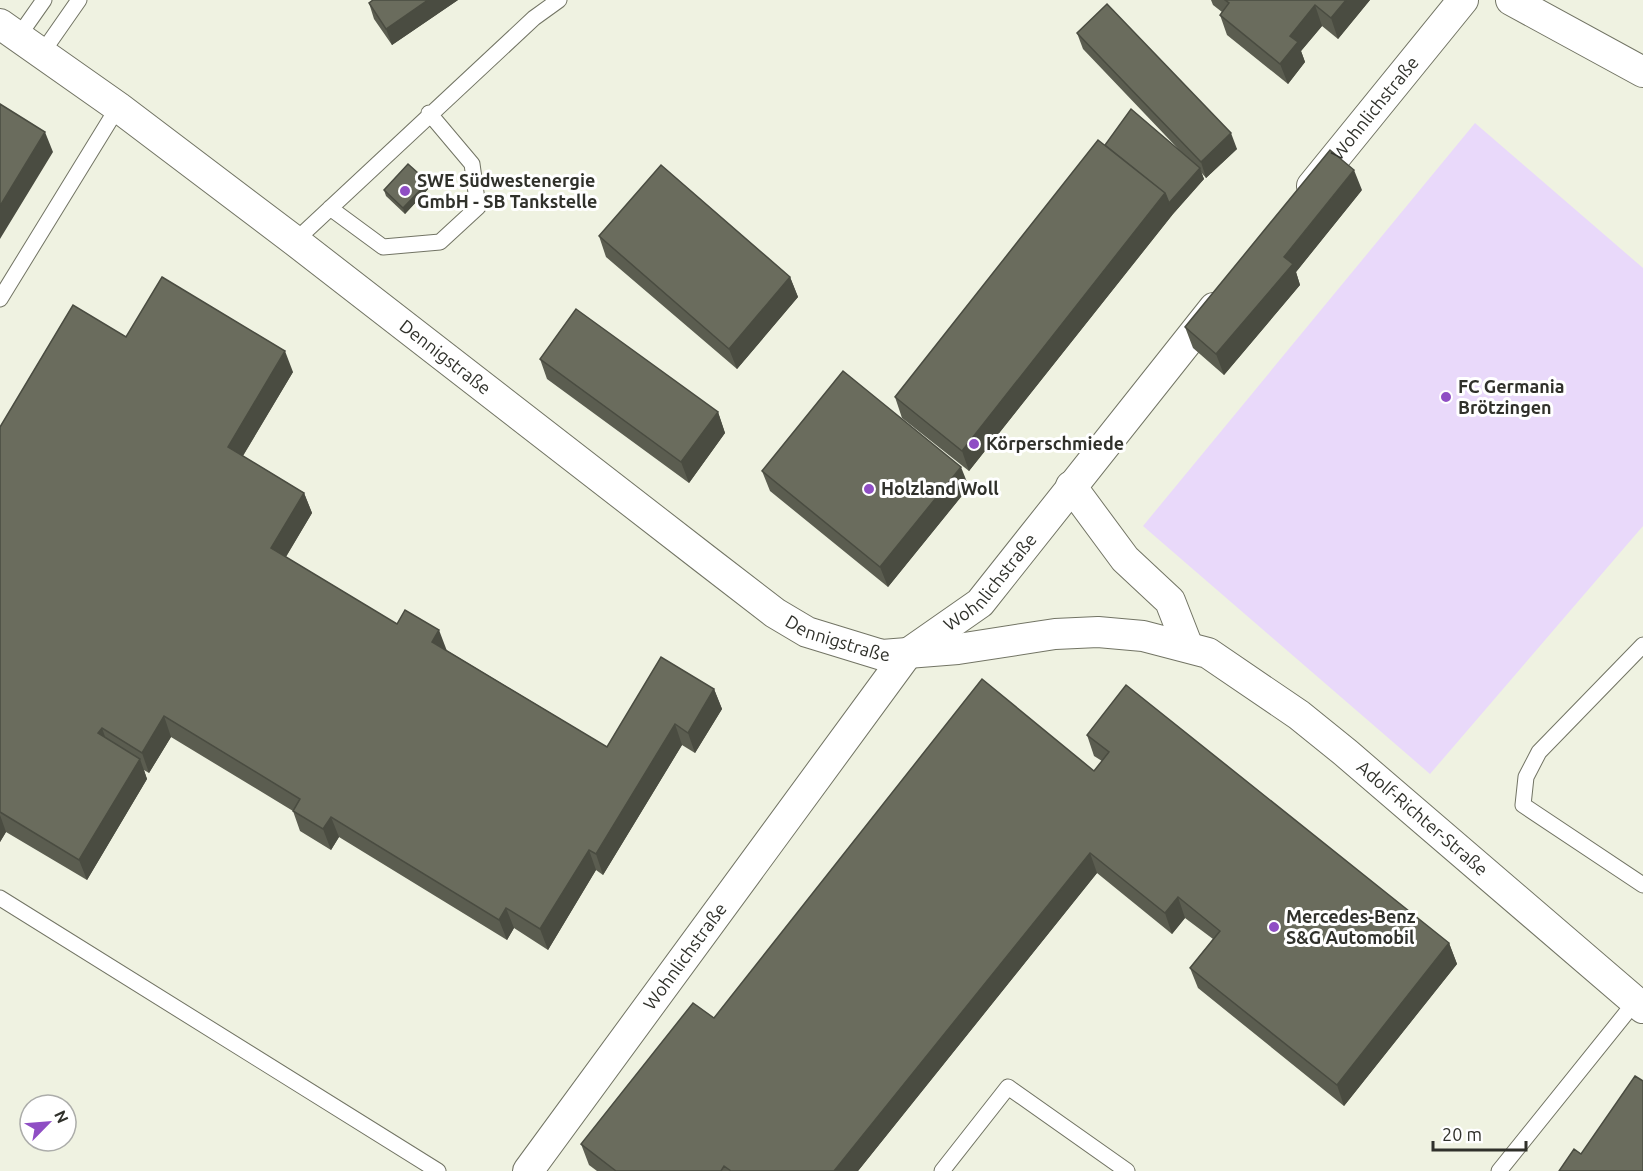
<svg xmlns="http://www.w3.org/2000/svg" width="1643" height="1171" font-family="Ubuntu,sans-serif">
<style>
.green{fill:#e9d9fa}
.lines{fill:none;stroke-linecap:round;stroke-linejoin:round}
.service-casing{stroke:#727464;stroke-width:17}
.minor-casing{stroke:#727464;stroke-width:32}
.service{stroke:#fff;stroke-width:15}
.minor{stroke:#fff;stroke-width:30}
.wall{fill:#5b5d50}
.shaded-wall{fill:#4a4c41}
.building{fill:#6a6c5d;stroke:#4a4c41;stroke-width:1.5}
.poi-dot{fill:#8f4ec4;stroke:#fff;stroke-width:2}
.labels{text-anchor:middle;stroke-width:6;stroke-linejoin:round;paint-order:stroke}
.street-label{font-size:18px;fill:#30312b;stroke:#fff}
.poi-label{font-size:18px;font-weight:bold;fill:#30312b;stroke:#fff;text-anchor:start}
</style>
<rect width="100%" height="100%" fill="#eff2e1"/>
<!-- green -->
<path class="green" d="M1475 123 1643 268V526L1430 774 1143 526Z"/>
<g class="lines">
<defs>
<path id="service" d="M18 37 44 0
M42 53 79 0
M330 208 383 247 440 242 478 207 472 164 429 113
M295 241 534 18 559 0
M0 299 118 107
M1643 645 1539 752 1526 777 1523 805 1643 885
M0 898 438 1171
M942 1171 1008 1087 1127 1171
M1499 1171 1635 1002"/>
<g id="minor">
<path d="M1511 0 1643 72"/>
<path id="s1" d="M0 24 118 107 295 241 705 559 775 613 807 632 882 655 958 649 1055 634 1098 632 1143 636 1208 653 1299 715 1346 753 1643 1008"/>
<path id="s2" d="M1312 186 1463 0"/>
<path d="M1071 486 1125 559 1170 601 1188 647"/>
<path id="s3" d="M528 1171 907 654 980 603 1214 308"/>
</g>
</defs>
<!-- service casing -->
<use href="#service" class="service-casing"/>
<!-- minor casing -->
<use href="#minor" class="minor-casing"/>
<!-- service -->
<use href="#service" class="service"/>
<!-- minor -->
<use href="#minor" class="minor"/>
</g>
<!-- wall -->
<path class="wall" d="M373 0H458L392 45 374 19 369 3Z
M1211 0H1370L1338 39 1322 26 1301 51 1305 62 1288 84 1227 35 1220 15 1222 12 1213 5Z
M1077 33 1237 149 1206 178 1201 172 1204 179 1173 214 969 471 902 418 895 397 1105 145 1185 156 1083 49Z
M428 182 430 187 405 214 386 196 384 190Z
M1362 190 1296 272 1300 285 1224 375 1193 348 1185 327Z
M599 236 790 277 798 297 737 369 606 257Z
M126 337 293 372 243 456 304 493 312 513 286 557 397 624 446 650 607 747 714 689 722 709 695 753 682 745 603 875 596 870 548 950 514 928 507 940 339 837 331 850 300 831 293 811 171 737 149 773 144 770 147 779 87 880 6 832 0 842V427Z
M540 359 718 412 725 433 689 483 547 379Z
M762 471 969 487 888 587 770 491Z
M1087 735 1449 943 1457 964 1344 1106 1198 988 1190 968 1213 939 1185 918 1172 934 1097 873 858 1171H597L589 1165 581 1144 714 1018 1094 771 1102 761 1094 756Z"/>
<!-- shaded-wall -->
<path class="shaded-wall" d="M428 0H458L392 45 386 29Z
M1346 0H1370L1338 39 1331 18Z
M1315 5 1322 26 1301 51 1305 62 1288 84 1280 64 1290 36Z
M45 132 53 152 0 239V206Z
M1231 133 1237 149 1206 178 1201 162Z
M1200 168 1204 179 1173 214 969 471 962 451 1165 193Z
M1354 170 1362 190 1296 272 1300 285 1224 375 1216 354 1284 257Z
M428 182 430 187 405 214 403 208Z
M790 277 798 297 737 369 729 349Z
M285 351 293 372 236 467 228 447Z
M718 412 725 433 689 483 681 462Z
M961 467 969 487 888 587 880 567Z
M304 493 312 513 279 568 271 548Z
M439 630 447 651 432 642Z
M714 689 722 709 695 753 688 733Z
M164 716 171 737 149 773 142 753Z
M675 724 682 745 603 875 596 854Z
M102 728 109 748 98 733Z
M140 759 147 779 87 880 79 860Z
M0 815 6 832 0 842Z
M331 817 339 837 331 850 323 829Z
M589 850 596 870 548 950 540 929Z
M1090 853 1097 873 858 1171H834Z
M1178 897 1185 918 1172 934 1165 913Z
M506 908 514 928 507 940 499 920Z
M1449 943 1457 964 1344 1106 1337 1085Z"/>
<!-- building -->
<path class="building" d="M373 0H428L386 29 369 3Z
M1225 0H1346L1331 18 1315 5 1290 36 1298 42 1280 64 1220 15 1229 3Z
M1107 4 1231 133 1201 162 1077 33Z
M0 104 45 132 0 206Z
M1131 109 1200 168 1169 203 1165 193 1105 145Z
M1098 140 1165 193 962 451 895 397Z
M1330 150 1354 170 1284 257 1293 264 1216 354 1185 327Z
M408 164 428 182 403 208 384 190Z
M661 165 790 277 729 349 599 236Z
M162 277 285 351 228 447 304 493 271 548 397 624 405 610 439 630 432 642 607 747 661 657 714 689 688 733 675 724 596 854 589 850 540 929 506 908 499 920 331 817 323 829 293 811 300 799 164 716 142 753 102 728 98 733 140 759 79 860 0 812V427L73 305 126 337Z
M576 309 718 412 681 462 540 359Z
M843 371 961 467 880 567 762 471Z
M982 679 1094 771 1109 752 1087 735 1126 685 1449 943 1337 1085 1190 968 1220 931 1178 897 1165 913 1090 853 834 1171H731L724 1166 721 1171H616L581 1144 693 1003 714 1018Z
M1635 1076 1643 1081V1171H1559L1574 1149 1581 1154Z"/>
<!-- markers -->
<g class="poi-dot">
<circle cx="405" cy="191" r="6"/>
<circle cx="1446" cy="397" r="6"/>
<circle cx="974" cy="444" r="6"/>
<circle cx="869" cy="489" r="6"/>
<circle cx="1274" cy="927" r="6"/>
</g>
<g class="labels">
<!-- street labels -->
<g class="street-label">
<text dy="6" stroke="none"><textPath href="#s2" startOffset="100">Wohnlichstraße</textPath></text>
<text dy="6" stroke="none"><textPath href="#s1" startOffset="556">Dennigstraße</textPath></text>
<text dy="6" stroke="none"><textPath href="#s3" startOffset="752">Wohnlichstraße</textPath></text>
<text dy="6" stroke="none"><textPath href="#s1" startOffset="1042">Dennigstraße</textPath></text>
<text dy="6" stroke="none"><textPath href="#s1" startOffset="1690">Adolf-Richter-Straße</textPath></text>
<text dy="6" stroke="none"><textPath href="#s3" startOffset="266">Wohnlichstraße</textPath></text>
</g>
<!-- poi labels -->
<g class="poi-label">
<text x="417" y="187">SWE Südwestenergie<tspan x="417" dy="21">GmbH - SB Tankstelle</tspan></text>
<text x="1458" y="393">FC Germania<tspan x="1458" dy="21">Brötzingen</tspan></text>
<text x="986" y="450">Körperschmiede</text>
<text x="881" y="495">Holzland Woll</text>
<text x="1286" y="923">Mercedes-Benz<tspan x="1286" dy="21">S&amp;G Automobil</tspan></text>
</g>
</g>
<!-- north arrow -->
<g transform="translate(48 1123) rotate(65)"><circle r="28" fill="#ffffff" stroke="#acadaa" stroke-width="1.5"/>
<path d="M0-4.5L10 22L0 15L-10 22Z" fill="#8f4ec4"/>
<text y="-9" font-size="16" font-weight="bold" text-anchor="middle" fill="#30312b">N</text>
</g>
<!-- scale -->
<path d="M1433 1141v9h93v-9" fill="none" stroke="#30312b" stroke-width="3"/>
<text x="1442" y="1141" font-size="18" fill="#30312b" stroke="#ffffff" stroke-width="4.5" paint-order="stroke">20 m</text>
</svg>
